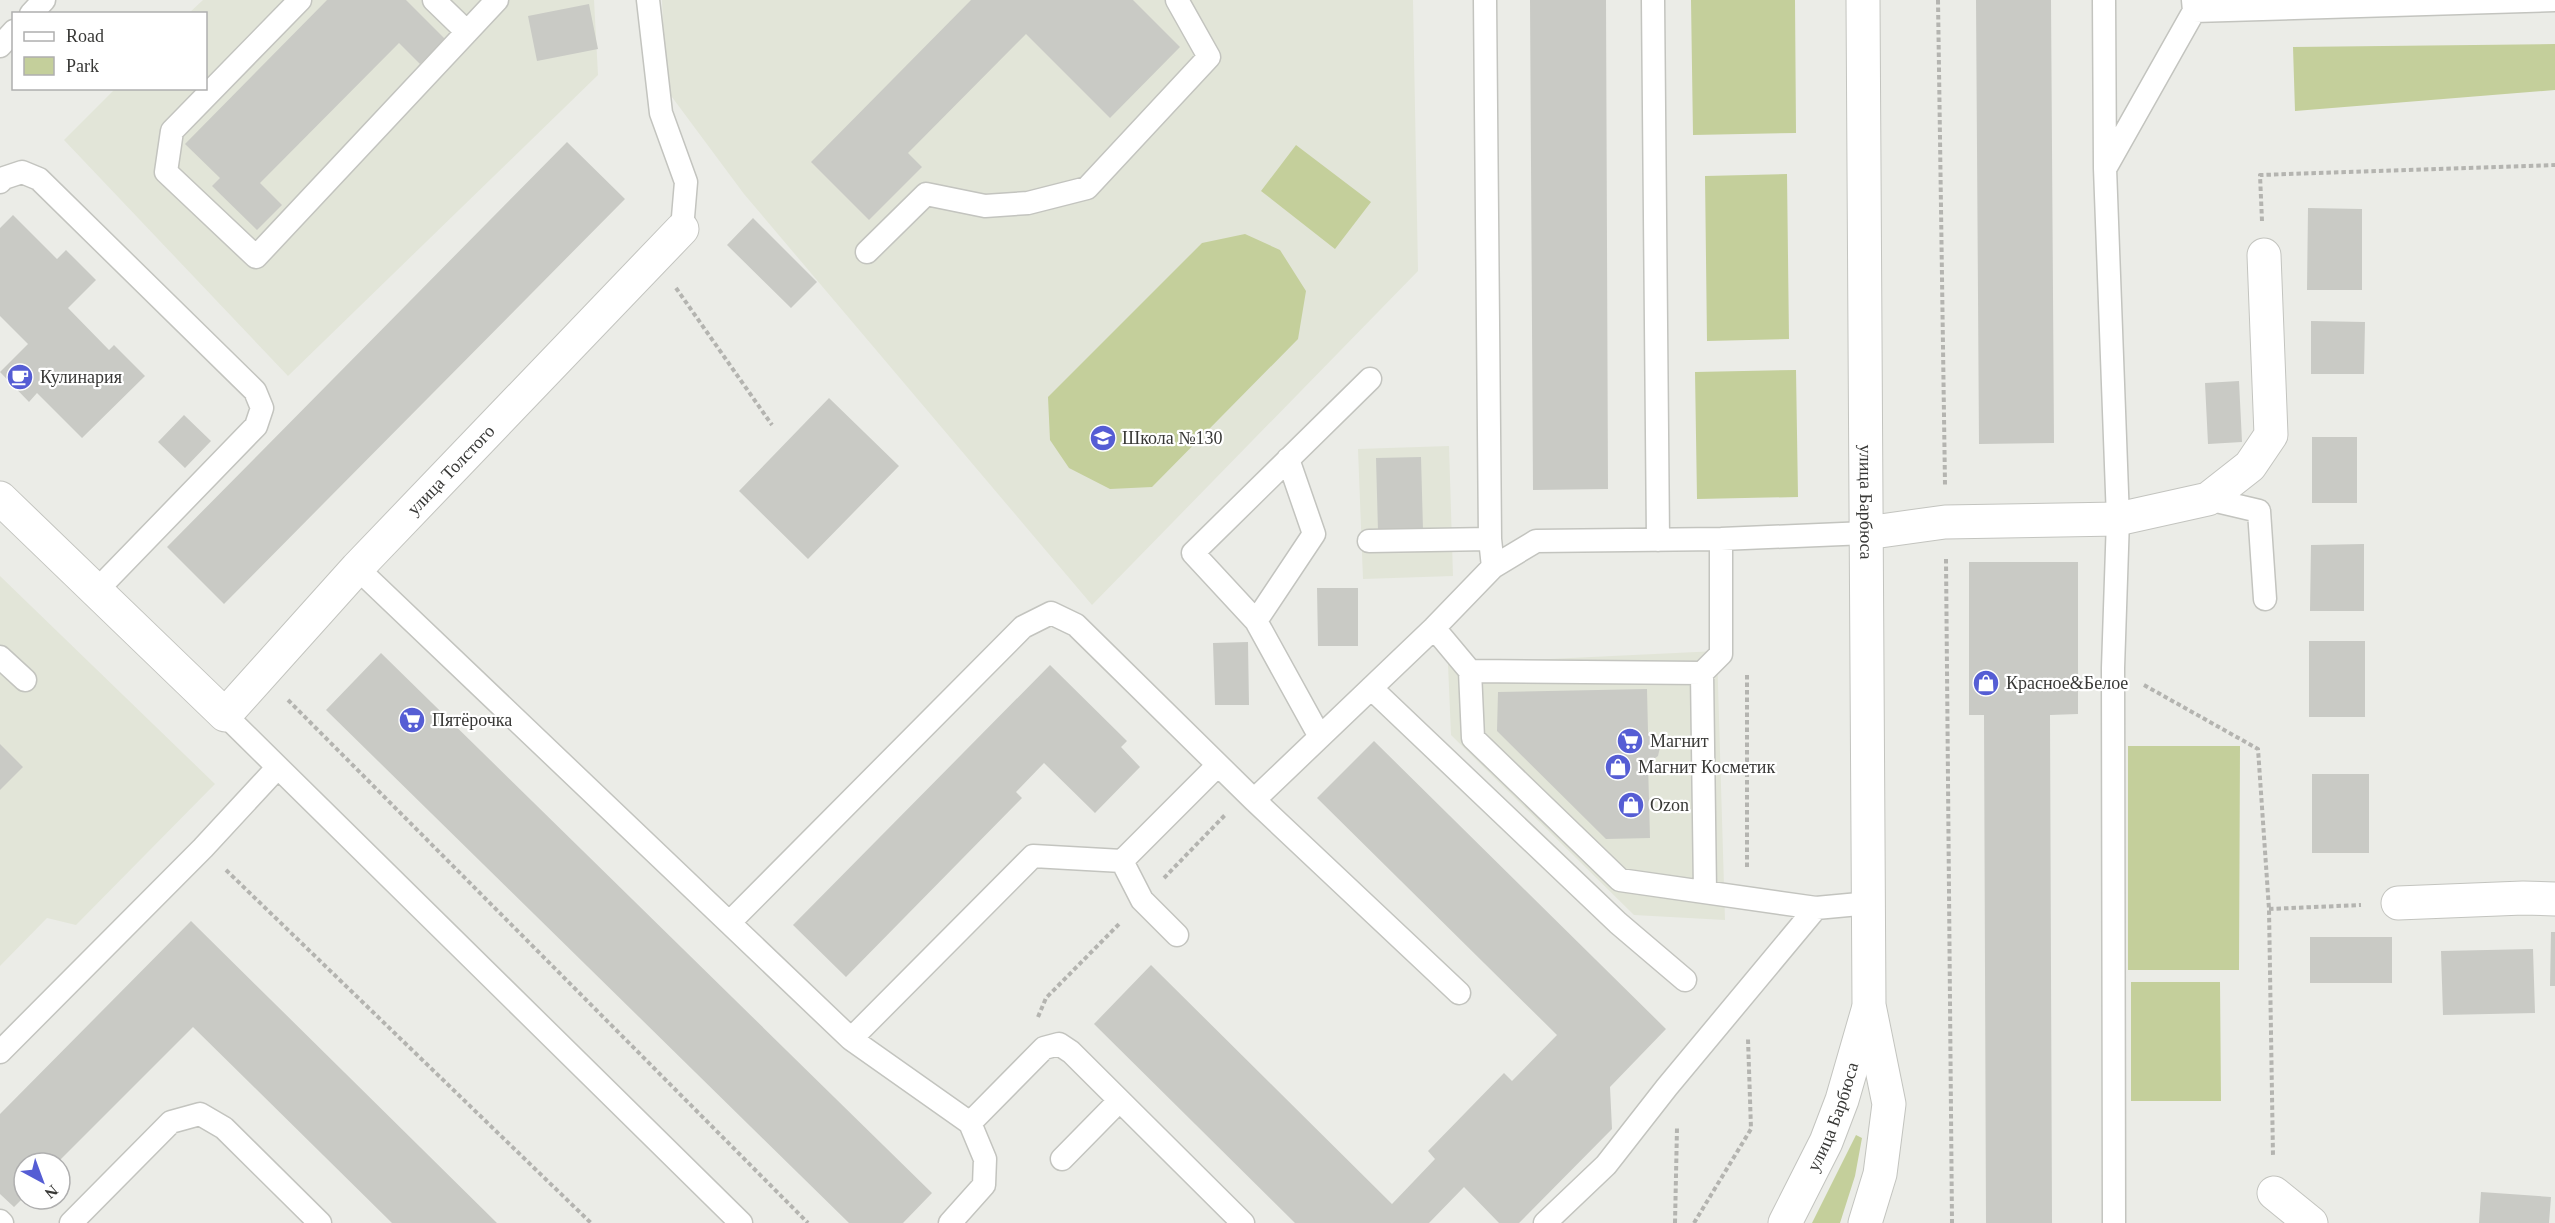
<svg xmlns="http://www.w3.org/2000/svg" width="2555" height="1223" font-family="Georgia,serif">
<style>
.built{fill:#e2e5d8}
.green{fill:#c4cf9b}
.building{fill:#c9cac5}
.lines{fill:none;stroke-linecap:round;stroke-linejoin:round}
.lane-casing{stroke:#c3c4bf;stroke-width:25}
.street-casing{stroke:#c3c4bf;stroke-width:35}
.secondary-casing{stroke:#c3c4bf;stroke-width:35}
.path{stroke:#b4b4b0;stroke-width:4;stroke-dasharray:4.5 3;stroke-linecap:butt}
.lane{stroke:#fff;stroke-width:22}
.street{stroke:#fff;stroke-width:33}
.secondary{stroke:#fff;stroke-width:33}
.labels{text-anchor:middle;stroke-width:4.5;stroke-linejoin:round;paint-order:stroke}
.poi-label{font-size:18px;fill:#383836;stroke:#fff;text-anchor:start}
.street-label{font-size:18px;fill:#383836;stroke:#fff}
</style>
<rect width="100%" height="100%" fill="#ebece7"/>
<!-- built -->
<path class="built" d="M203 0H594L598 75 288 376 64 140 115 89 206 88V14L189 13Z
M662 0H1413L1418 271 1092 605 744 194 666 89Z
M1449 446 1453 576 1363 579 1358 449Z
M0 576 215 784 76 925 47 918 0 966Z
M1717 651 1725 920 1634 915 1451 735 1448 664Z"/>
<!-- green -->
<path class="green" d="M1691 0H1795L1796 133 1693 135Z
M2555 44V90L2295 111 2293 47Z
M1296 145 1371 202 1335 249 1261 191Z
M1787 174 1789 339 1707 341 1705 176Z
M1245 234 1280 250 1306 291 1298 339 1152 487 1110 489 1069 468 1050 440 1048 397 1202 243Z
M1796 370 1798 497 1697 499 1695 372Z
M2128 746H2240L2239 970H2128Z
M2131 982H2220L2221 1101H2131Z
M1856 1135 1862 1138 1855 1176 1840 1223H1812Z"/>
<!-- building -->
<path class="building" d="M327 0H406L445 39 420 64 399 43 260 183 282 205 257 230 212 186 220 178 185 144Z
M971 0H1133L1180 47 1110 118 1026 34 908 153 922 167 869 220 811 162Z
M1530 0H1606L1608 489 1533 490Z
M1976 0H2051L2054 443 1979 444Z
M589 4 598 49 537 61 528 16Z
M567 142 625 199 224 604 167 547Z
M2308 208 2362 209V290H2307Z
M13 215 57 259 66 250 96 280 68 308 109 350 114 345 145 376 82 438 37 393 29 402 0 372 28 344 0 316V228Z
M753 218 817 282 791 308 727 245Z
M2311 321 2365 322 2364 374H2311Z
M2239 381 2242 442 2208 444 2205 383Z
M829 398 899 466 808 559 739 491Z
M184 415 211 441 185 468 158 442Z
M2312 437H2357V503H2312Z
M1421 457 1423 530 1378 531 1376 458Z
M2364 544V611H2310L2311 545Z
M1969 562H2078V714L2050 715 2052 1223H1986L1984 715H1969Z
M1317 588H1358V646H1318Z
M2309 641H2365V717H2309Z
M1248 642 1249 705H1215L1213 643Z
M381 653 932 1193 903 1223H849L326 710Z
M1050 665 1127 741 1121 747 1140 767 1095 813 1044 763 1016 792 1022 798 846 977 793 925Z
M1647 689 1648 732 1657 739 1660 747 1658 756 1648 763 1650 838 1606 839 1497 731 1498 692Z
M1374 741 1666 1029 1610 1087 1612 1129 1519 1223H1499L1464 1187 1429 1223H1295L1094 1024 1151 965 1392 1204 1435 1159 1428 1151 1504 1073 1512 1081 1557 1035 1317 798Z
M0 744 23 767 0 790Z
M2312 774H2369V853H2312Z
M191 921 497 1223H392L193 1027 57 1163H24V1197L14 1207 0 1194V1114Z
M2551 932H2555V986H2550Z
M2310 937H2392V983H2310Z
M2533 949 2535 1013 2443 1015 2441 951Z
M2481 1192 2551 1197 2549 1223H2479Z"/>
<g class="lines">
<defs>
<path id="lane" d="M300 0 172 131 166 172 256 257 497 0
M434 0 467 32
M648 0 661 113 686 182 682 229
M1485 0 1490 539 1493 567
M1653 0 1658 540
M2104 0 2105 168 2118 519 2113 668 2114 1223
M2194 11 2555 0
M31 14 44 0
M0 46 14 31
M2106 167 2194 11 2193 0
M0 182 4 178 22 172 39 179 255 391 262 408 256 426 97 590
M867 252 926 194 985 206 1028 203 1087 188 1209 57 1177 0
M2208 499 2259 511 2265 599
M1369 541 1490 539
M357 568 851 1039
M1256 621 1314 534 1288 459
M1434 628 1470 671
M0 657 25 680
M1702 673 1721 654V539
M1371 688 1618 923 1685 980
M225 715 741 1223
M1320 737 1256 621 1193 553 1370 379
M1218 765 1122 861 1033 856 851 1039 970 1123 1044 1048 1059 1044 1071 1052 1243 1223
M1254 800 1434 628 1493 567 1536 541 1721 539 1866 533
M1122 861 1142 900 1177 935
M1705 891 1702 673 1470 671 1473 738 1620 880 1816 908
M730 922 1023 627 1051 613 1076 625 1254 800 1459 993
M0 1052 203 848 277 768
M1062 1159 1119 1101
M0 1221 2 1223
M71 1223 171 1122 200 1114 224 1128 320 1223
M950 1223 984 1185 985 1159 970 1123
M1545 1223 1606 1165 1667 1087 1816 908 1870 903"/>
<g id="street">
<path id="s1" d="M0 498 225 715 357 568 682 229"/>
<path d="M1866 533 1945 522 2118 519 2208 499 2250 466 2271 435 2264 255"/>
<path d="M2398 903 2523 898 2555 899"/>
<path d="M2274 1193 2311 1223"/>
</g>
<g id="secondary">
<path id="s2" d="M1863 0 1869 1005 1889 1104 1880 1174 1865 1223"/>
<path id="s3" d="M1785 1223 1826 1142 1842 1100 1868 1010"/>
</g>
</defs>
<!-- lane casing -->
<use href="#lane" class="lane-casing"/>
<!-- street casing -->
<use href="#street" class="street-casing"/>
<!-- secondary casing -->
<use href="#secondary" class="secondary-casing"/>
<!-- path -->
<path class="path" d="M1938 0 1945 485
M2262 221 2260 175 2555 165
M676 288 772 425
M1946 559 1952 1223
M2144 685 2258 749 2269 909 2273 1156
M288 700 808 1223
M1747 867V673
M226 870 591 1223
M1164 878 1226 814
M2269 909 2361 905
M1038 1017 1046 998 1121 922
M1675 1223 1677 1128
M1694 1223 1751 1129 1748 1039"/>
<!-- lane -->
<use href="#lane" class="lane"/>
<!-- street -->
<use href="#street" class="street"/>
<!-- secondary -->
<use href="#secondary" class="secondary"/>
</g>
<!-- icons -->
<defs>
<symbol id="cafe-disc" viewBox="-11 -11 22 22"><circle r="9.5" fill="#555dd4" stroke="#fff"/><path d="M-5.5-4.5H6V0H3Q3 3.5 0 3.5H-2.5Q-5.5 3.5-5.5 0ZM3-3.2v2h1.7v-2ZM-6 4.5H4V6H-6Z" fill="#fff"/></symbol>
<symbol id="school-disc" viewBox="-11 -11 22 22"><circle r="9.5" fill="#555dd4" stroke="#fff"/><path d="M0-5L7-2L0 1L-7-2ZM-4 1L0 2.5L4 1V4Q0 6-4 4Z" fill="#fff"/></symbol>
<symbol id="shop-disc" viewBox="-11 -11 22 22"><circle r="9.5" fill="#555dd4" stroke="#fff"/><path d="M-5-2.5h2.3a2.7 3.5 0 0 1 5.4 0H5L5.5 6h-11ZM-1.5-2.5h3a1.5 2.3 0 0 0-3 0Z" fill="#fff"/></symbol>
<symbol id="supermarket-disc" viewBox="-11 -11 22 22"><circle r="9.5" fill="#555dd4" stroke="#fff"/><path d="M-6-5.5h2.5l.6 2H6L4.5 2H-2.5L-4.4-4H-6ZM-1.5 3.2a1.3 1.3 0 1 0 .1 0ZM3 3.2a1.3 1.3 0 1 0 .1 0Z" fill="#fff"/></symbol>
</defs>
<g fill-rule="evenodd">
<use href="#cafe-disc" x="5" y="362" width="30" height="30"/>
<use href="#school-disc" x="1088" y="423" width="30" height="30"/>
<use href="#shop-disc" x="1971" y="668" width="30" height="30"/>
<use href="#supermarket-disc" x="397" y="705" width="30" height="30"/>
<use href="#supermarket-disc" x="1615" y="726" width="30" height="30"/>
<use href="#shop-disc" x="1603" y="752" width="30" height="30"/>
<use href="#shop-disc" x="1616" y="790" width="30" height="30"/>
</g>
<g class="labels">
<!-- poi labels -->
<g class="poi-label">
<text x="40" y="383">Кулинария</text>
<text x="1122" y="444">Школа №130</text>
<text x="2006" y="689">Красное&amp;Белое</text>
<text x="432" y="726">Пятёрочка</text>
<text x="1650" y="747">Магнит</text>
<text x="1638" y="773">Магнит Косметик</text>
<text x="1650" y="811">Ozon</text>
</g>
<!-- street labels -->
<g class="street-label">
<text dy="6" stroke="none"><textPath href="#s1" startOffset="646">улица Толстого</textPath></text>
<text dy="6" stroke="none"><textPath href="#s2" startOffset="502">улица Барбюса</textPath></text>
<text dy="6" stroke="none"><textPath href="#s3" startOffset="117">улица Барбюса</textPath></text>
</g>
</g>
<!-- legend -->
<rect x="12" y="12" width="195" height="78" fill="#ffffff" stroke="#afafaf" stroke-width="1.5"/>
<rect x="24" y="32" width="30" height="9" fill="#ffffff" stroke="#afafaf" stroke-width="1.5"/>
<text x="66" y="42" font-size="18" fill="#383836">Road</text>
<rect x="24" y="57" width="30" height="18" fill="#c4cf9b" stroke="#afafaf" stroke-width="1.5"/>
<text x="66" y="72" font-size="18" fill="#383836">Park</text>
<!-- north arrow -->
<g transform="translate(42 1181) rotate(139)"><circle r="28" fill="#ffffff" stroke="#afafaf" stroke-width="1.5"/>
<path d="M0-4.5L10 22L0 15L-10 22Z" fill="#555dd4"/>
<text y="-9" font-size="16" font-weight="bold" text-anchor="middle" fill="#383836">N</text>
</g>
</svg>
